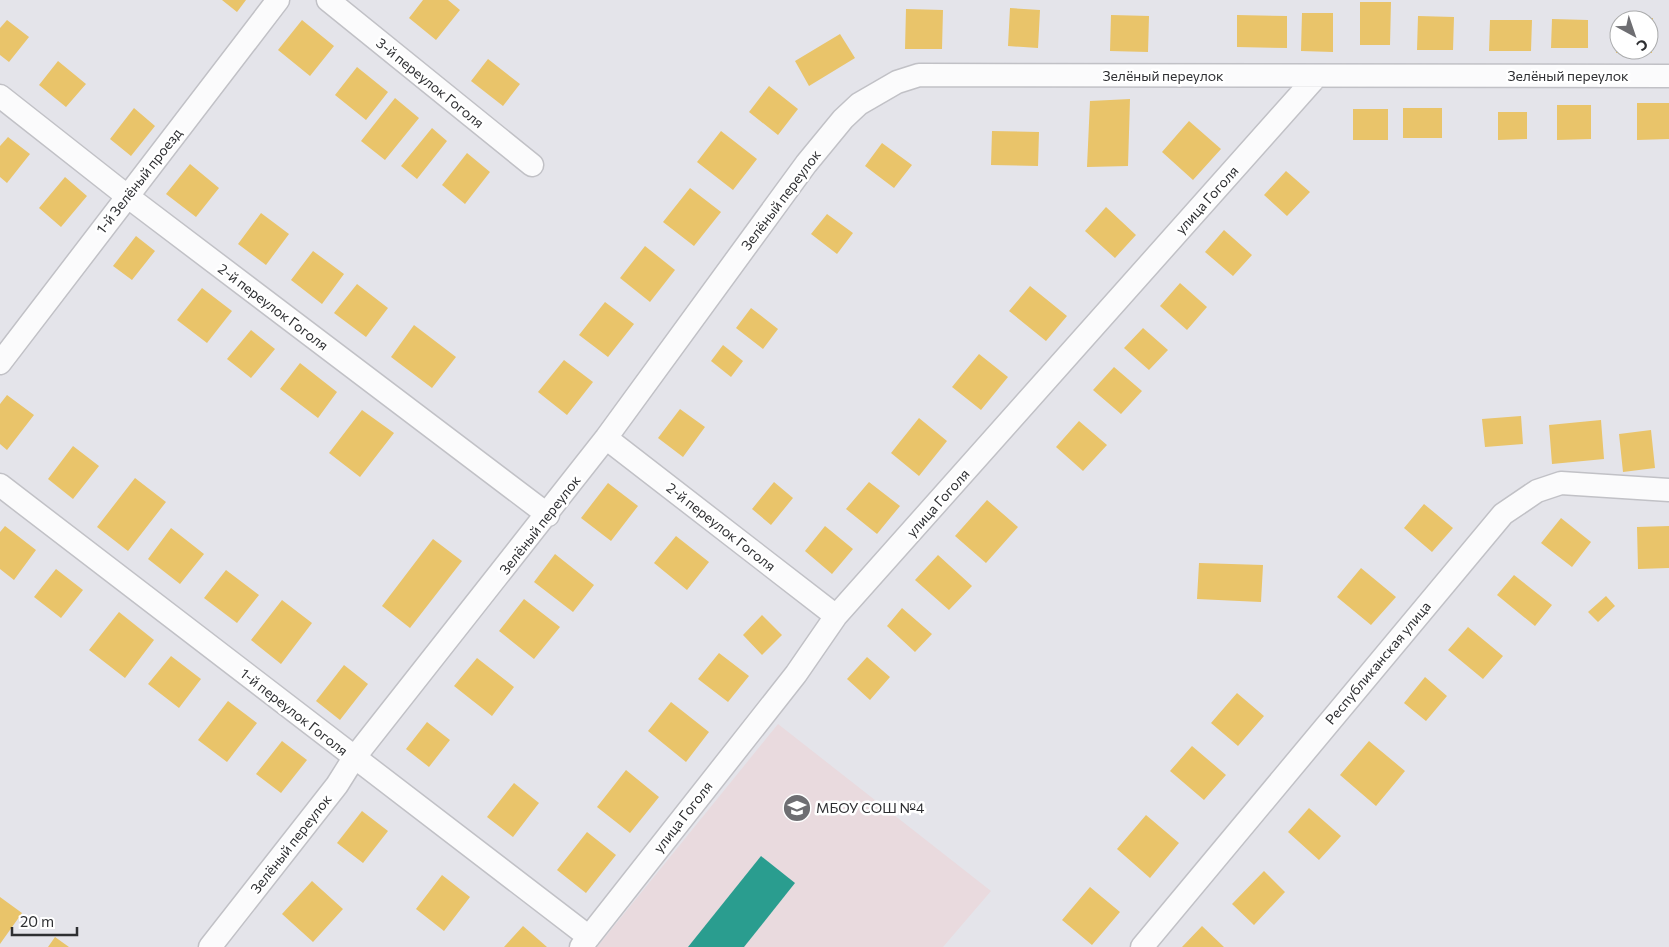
<svg xmlns="http://www.w3.org/2000/svg" width="1669" height="947" font-family="Commissioner,sans-serif">
<style>
.education{fill:#e9dade}
.homes{fill:#e9c46a;fill-rule:evenodd}
.schools{fill:#2a9d8f}
.lines{fill:none;stroke-linecap:round;stroke-linejoin:round}
.minor-casing{stroke:#c1c1c6;stroke-width:25}
.minor{stroke:#fbfbfc;stroke-width:22}
.labels{text-anchor:middle;stroke-width:5;stroke-linejoin:round;paint-order:stroke}
.street-label{font-size:14px;fill:#2e2f32;stroke:#fff}
.poi-label{font-size:14px;fill:#2e2f32;stroke:#fff;text-anchor:start}
</style>
<rect width="100%" height="100%" fill="#e4e4ea"/>
<!-- education -->
<path class="education" d="M778 724 991 891 943 947H597Z"/>
<!-- homes -->
<path class="homes" d="M222 0H246L237 12Z
M423 0H448L460 10 436 40 409 18Z
M1360 2H1391L1390 45H1360Z
M1010 8 1040 10 1038 48 1008 46Z
M906 9 943 10 942 49H905Z
M1302 13H1333V52L1301 51Z
M1111 15 1149 16 1148 52 1110 51Z
M1237 15 1287 16V48L1237 47Z
M1418 16 1454 17 1453 50H1417Z
M1616 18H1653L1652 53H1616ZM1619 20H1649V50H1619Z
M1552 19 1588 20V48H1551Z
M7 20 29 37 9 62 0 55V28Z
M302 20 334 46 310 76 278 50Z
M1490 20H1532L1531 51H1489Z
M840 34 855 58 809 86 795 61Z
M488 59 520 84 503 106 471 81Z
M58 61 86 84 66 107 39 85Z
M357 67 388 92 366 120 335 95Z
M769 86 798 109 778 135 749 112Z
M395 98 419 118 385 160 361 141Z
M1130 99 1128 166 1087 167 1090 101Z
M1637 103H1669V139L1637 140Z
M1557 105H1591V139L1557 140Z
M134 108 155 126 131 156 110 139Z
M1403 108H1442V138H1403Z
M1353 109H1388V140H1353Z
M1498 112H1527V139L1498 140Z
M1189 121 1221 149 1193 180 1162 152Z
M432 128 447 141 417 179 401 166Z
M721 131 757 159 733 190 697 162Z
M992 131 1039 132 1038 166 991 165Z
M8 137 30 154 7 183 0 177V146Z
M882 143 912 165 894 188 865 166Z
M467 153 490 172 465 204 442 185Z
M190 164 219 188 196 217 166 194Z
M1286 171 1310 192 1287 216 1264 195Z
M65 177 87 196 61 227 39 208Z
M690 188 721 212 694 246 663 222Z
M1106 207 1136 235 1115 258 1085 231Z
M261 213 289 234 266 265 238 244Z
M827 214 853 233 837 254 811 234Z
M1224 230 1252 255 1233 276 1205 252Z
M136 236 155 251 132 280 113 266Z
M645 246 675 270 650 302 620 278Z
M313 251 344 274 322 304 291 280Z
M1180 283 1207 307 1187 330 1160 306Z
M357 284 388 308 366 337 334 313Z
M1030 286 1067 316 1046 341 1009 311Z
M202 288 232 311 207 343 177 320Z
M605 302 634 324 608 357 579 335Z
M751 308 778 329 763 349 736 328Z
M414 325 456 357 432 388 391 357Z
M1143 328 1168 350 1149 370 1124 348Z
M251 330 275 349 251 378 227 359Z
M723 345 743 361 731 377 711 361Z
M979 354 1008 377 981 410 952 387Z
M564 360 593 382 567 415 538 392Z
M300 363 337 392 318 418 280 389Z
M1114 367 1142 391 1121 414 1093 390Z
M7 395 34 415 7 450 0 444V404Z
M680 409 705 427 683 457 658 438Z
M362 410 394 433 360 477 329 453Z
M1521 416 1523 444 1485 447 1482 419Z
M919 418 947 441 919 476 891 453Z
M1601 420 1604 459 1552 464 1549 425Z
M1079 421 1107 445 1083 471 1056 447Z
M1651 430 1655 468 1623 472 1619 434Z
M73 446 99 466 73 499 48 479Z
M135 478 166 502 128 551 97 527Z
M774 482 793 498 771 525 752 509Z
M869 482 900 506 877 534 846 509Z
M608 483 638 506 611 541 581 518Z
M987 500 1018 527 986 563 955 536Z
M1424 504 1453 528 1432 552 1404 528Z
M1561 518 1591 542 1572 567 1541 543Z
M5 526 36 550 14 580 0 569V532Z
M825 526 853 549 832 574 805 551Z
M1669 526V568L1638 569 1637 527Z
M171 528 204 554 180 584 148 559Z
M676 536 709 562 687 590 654 563Z
M433 539 462 561 410 628 382 606Z
M555 554 594 585 573 612 534 582Z
M938 555 972 586 949 610 915 580Z
M1199 563 1263 565 1261 602 1197 599Z
M1361 568 1396 597 1371 625 1337 597Z
M56 569 83 590 61 618 34 597Z
M226 570 259 595 237 623 204 598Z
M1514 575 1552 605 1535 626 1497 595Z
M1606 596 1615 606 1598 622 1588 612Z
M524 599 560 627 534 659 499 631Z
M282 600 312 623 281 664 251 640Z
M902 608 932 634 915 652 887 626Z
M119 612 154 640 125 678 89 650Z
M762 615 782 635 762 655 743 635Z
M1468 627 1503 656 1483 679 1448 650Z
M719 653 749 676 728 702 698 679Z
M171 656 201 679 179 708 148 684Z
M867 657 890 677 870 700 847 679Z
M477 658 514 687 492 716 454 686Z
M344 665 368 684 340 720 316 701Z
M1425 677 1447 696 1426 721 1404 703Z
M1237 693 1264 716 1238 746 1211 723Z
M228 701 257 723 227 762 198 740Z
M671 702 709 732 686 762 648 731Z
M427 722 450 740 429 767 406 749Z
M282 741 307 760 281 793 256 774Z
M1369 741 1405 771 1376 806 1340 775Z
M1192 746 1226 775 1204 800 1170 771Z
M626 770 659 797 630 833 597 807Z
M514 783 539 803 513 837 487 817Z
M1309 808 1341 836 1319 860 1288 832Z
M362 811 388 831 363 863 337 843Z
M1146 815 1179 843 1150 878 1117 849Z
M587 832 616 855 586 893 557 870Z
M1264 871 1285 892 1254 925 1232 904Z
M442 875 470 897 444 931 416 909Z
M312 881 343 909 313 942 282 914Z
M1090 887 1120 912 1092 945 1062 920Z
M0 897 22 913 0 944Z
M523 926 547 947H504Z
M1202 926 1224 947H1182Z
M55 937 69 947H48Z"/>
<!-- schools -->
<path class="schools" d="M761 856 795 883 744 947H688Z"/>
<g class="lines">
<defs>
<path id="minor" d="M328 0 532 165
M0 96 127 196 548 515
M0 363 278 0
M606 438 836 616
M0 485 589 937
M210 947 337 785 354 758 606 438 806 164 843 119 859 104 897 82 919 75 1669 76
M581 947 796 674 836 616 1316 77
M1142 947 1503 514 1537 491 1561 483 1669 490"/>
</defs>
<!-- minor casing -->
<use href="#minor" class="minor-casing"/>
<!-- minor -->
<use href="#minor" class="minor"/>
</g>
<!-- icons -->
<defs>
<symbol id="school-disc" viewBox="-11 -11 22 22"><circle r="9.5" fill="#6e6e72" stroke="#fff"/><path d="M0-5L7-2L0 1L-7-2ZM-4 1L0 2.5L4 1V4Q0 6-4 4Z" fill="#fff"/></symbol>
</defs>
<g fill-rule="evenodd">
<use href="#school-disc" x="781" y="792" width="32" height="32"/>
</g>
<g class="labels">
<!-- street labels -->
<g class="street-label">
<text x="1163" y="81">Зелёный переулок</text>
<text x="1568" y="81">Зелёный переулок</text>
<text transform="translate(430 83) rotate(39)" y="5">3-й переулок Гоголя</text>
<text transform="translate(139 181) rotate(-52)" y="5">1-й Зелёный проезд</text>
<text transform="translate(781 200) rotate(-53)" y="5">Зелёный переулок</text>
<text transform="translate(1207 200) rotate(-48)" y="5">улица Гоголя</text>
<text transform="translate(273 307) rotate(37)" y="5">2-й переулок Гоголя</text>
<text transform="translate(938 503) rotate(-48)" y="5">улица Гоголя</text>
<text transform="translate(540 525) rotate(-52)" y="5">Зелёный переулок</text>
<text transform="translate(721 527) rotate(38)" y="5">2-й переулок Гоголя</text>
<text transform="translate(1378 663) rotate(-50)" y="5">Республиканская улица</text>
<text transform="translate(294 712) rotate(38)" y="5">1-й переулок Гоголя</text>
<text transform="translate(683 817) rotate(-52)" y="5">улица Гоголя</text>
<text transform="translate(291 844) rotate(-52)" y="5">Зелёный переулок</text>
</g>
<!-- poi labels -->
<g class="poi-label">
<text x="816" y="813">МБОУ СОШ №4</text>
</g>
</g>
<!-- north arrow -->
<g transform="translate(1634 35) rotate(140)"><circle r="24" fill="#ffffff" stroke="#abacad"/>
<path d="M0-4L9 19L0 12L-9 19Z" fill="#6e6e72"/>
<text y="-8" font-size="14" font-weight="bold" text-anchor="middle" fill="#2e2f32">С</text>
</g>
<!-- scale -->
<path d="M12 927v8h65v-8" fill="none" stroke="#2e2f32" stroke-width="2.5"/>
<text x="20" y="927" font-size="15" fill="#2e2f32" stroke="#ffffff" stroke-width="4" paint-order="stroke">20 m</text>
</svg>
